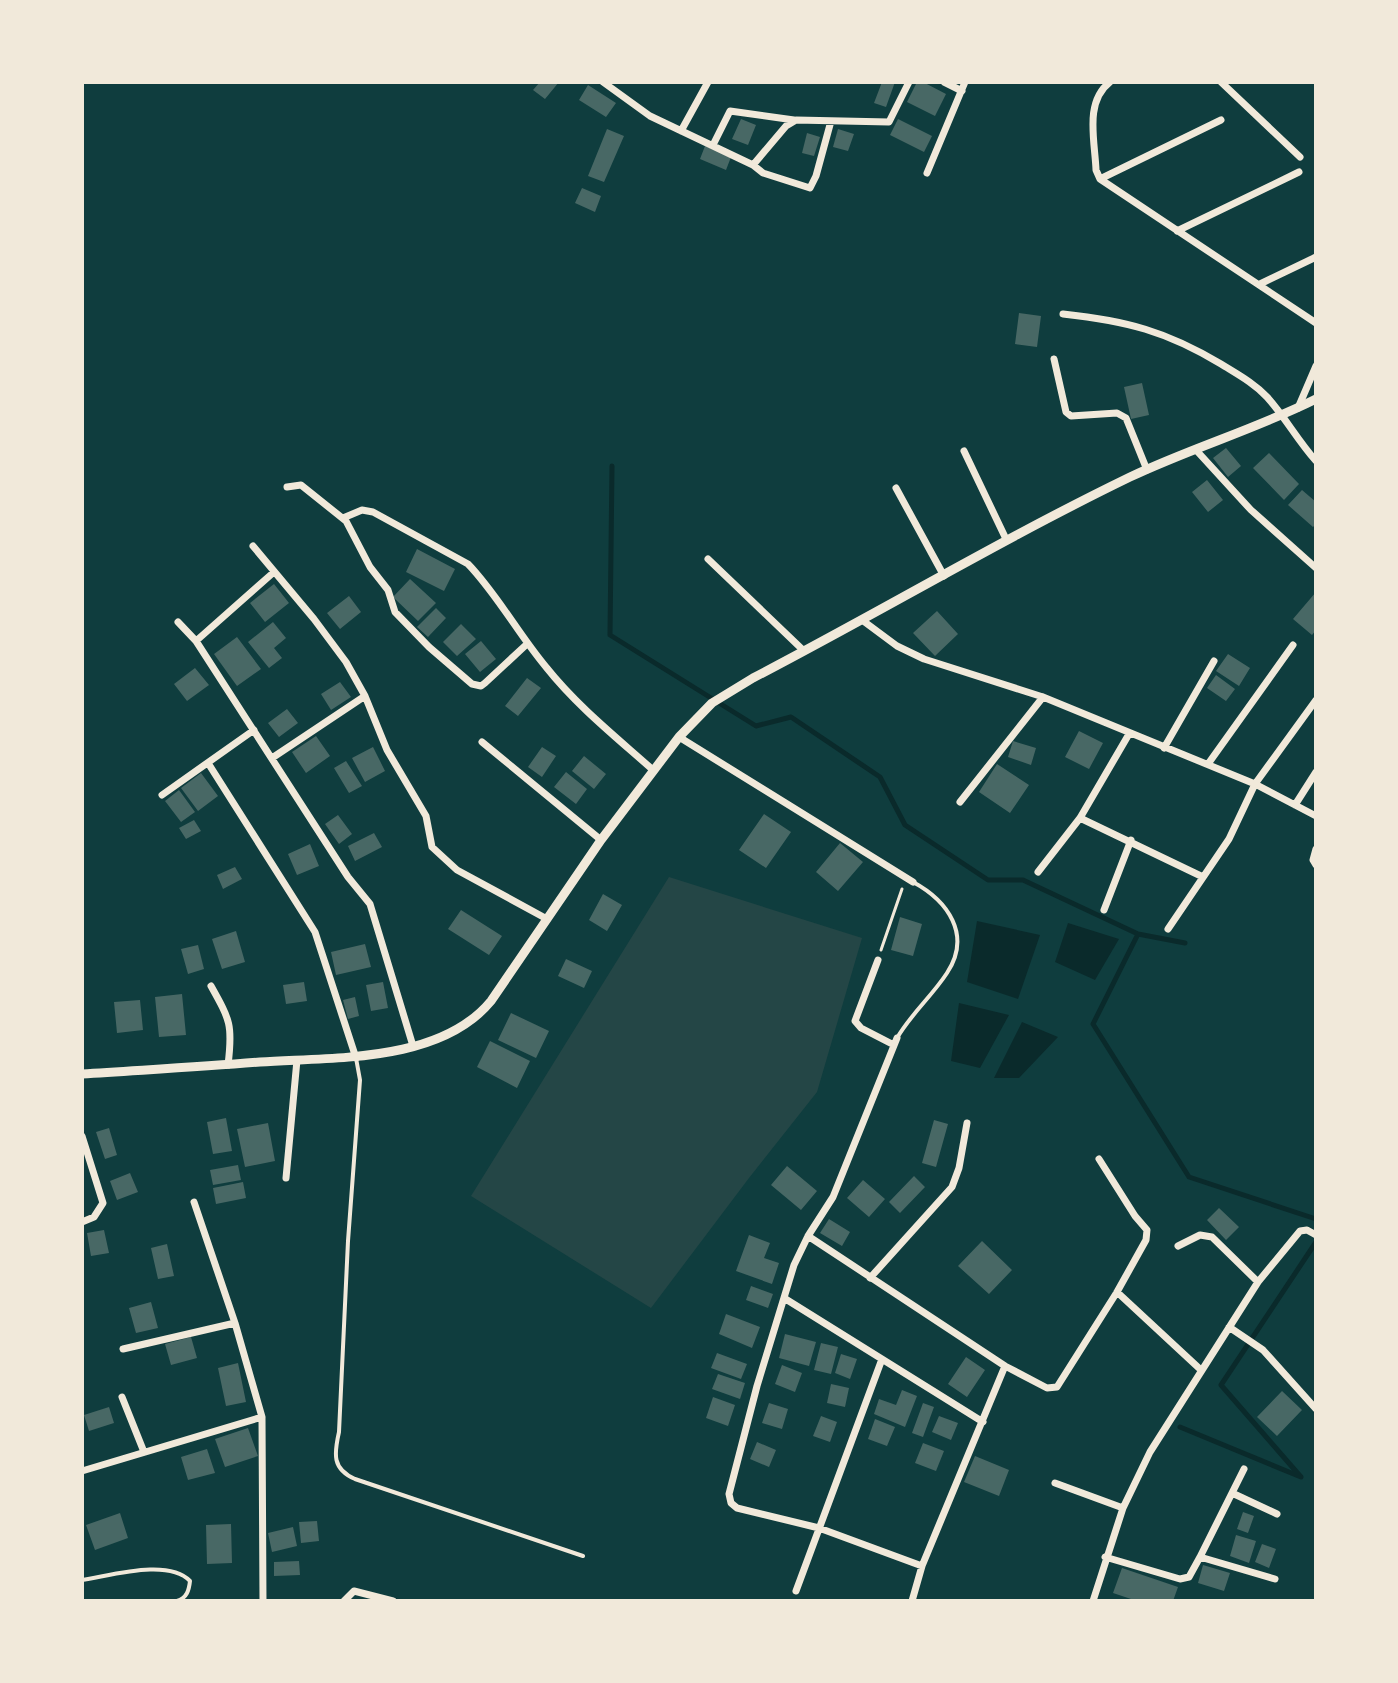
<svg xmlns="http://www.w3.org/2000/svg" width="1398" height="1683" font-family="'Noto Sans',sans-serif">
<style>
.green{fill:#244646}
.water{fill:#0a2a2b}
.lines{fill:none;stroke-linecap:round;stroke-linejoin:round}
.stream{stroke:#0a2a2b;stroke-width:5}
.building{fill:#486865}
.path{stroke:#f1e9da;stroke-width:3}
.service{stroke:#f1e9da;stroke-width:4}
.minor{stroke:#f1e9da;stroke-width:7}
.tertiary{stroke:#f1e9da;stroke-width:9}
</style>
<rect width="100%" height="100%" fill="#0f3d3e"/>
<!-- green -->
<path class="green" d="M669 877 862 938 817 1092 749 1178 651 1308 471 1196Z"/>
<!-- water -->
<path class="water" d="M977 921 1040 935 1018 999 967 982Z
M1068 923 1119 939 1095 980 1055 962Z
M959 1003 1009 1015 980 1068 951 1061Z
M1022 1022 1058 1037 1019 1078H994Z"/>
<g class="lines">
<!-- stream -->
<path class="stream" d="M612 466 610 635 756 726 791 717 880 777 905 825 988 880H1023L1138 934 1185 943
M1138 934 1093 1024 1189 1177 1316 1219
M1180 1427 1301 1477 1221 1385 1316 1242"/>
</g>
<!-- building -->
<path class="building" d="M540 82H559L545 99 533 90Z
M882 82H895L886 107 874 103Z
M917 82H923L946 94 935 116 907 102Z
M588 85 616 103 606 117 579 100Z
M741 119 756 125 748 145 732 139Z
M898 119 932 136 924 152 890 135Z
M607 129 624 136 604 182 588 176Z
M838 129 854 134 848 151 833 147Z
M807 133 820 137 814 156 802 153Z
M705 146 731 157 726 170 700 159Z
M582 188 601 196 595 212 575 203Z
M1019 313 1041 316 1037 347 1015 344Z
M1142 383 1149 415 1131 419 1124 387Z
M1226 448 1241 466 1228 477 1213 458Z
M1269 453 1299 484 1284 500 1253 468Z
M1207 480 1223 500 1208 512 1192 492Z
M1302 490 1316 502V524L1313 527 1288 505Z
M417 549 455 569 444 591 406 572Z
M410 579 436 603 418 621 393 597Z
M274 584 289 603 265 622 250 603Z
M1316 592V630L1312 635 1293 619Z
M349 596 361 612 340 629 327 613Z
M436 608 446 618 428 637 417 627Z
M937 611 958 634 935 656 913 633Z
M273 622 286 638 274 648 282 658 269 668 248 642Z
M461 624 476 639 457 656 443 642Z
M237 637 261 669 237 686 214 654Z
M481 641 496 659 480 672 465 654Z
M1228 654 1250 668 1239 686 1216 671Z
M195 668 209 685 187 701 174 684Z
M1216 675 1235 689 1226 701 1207 688Z
M527 678 541 688 518 716 505 706Z
M340 682 351 697 331 710 321 694Z
M287 709 298 723 279 737 268 723Z
M1079 731 1103 743 1089 769 1065 757Z
M316 736 330 756 306 773 292 752Z
M1013 741 1036 748 1031 765 1008 757Z
M373 747 385 771 365 782 352 758Z
M542 747 556 756 542 777 528 767Z
M584 756 606 774 594 789 572 771Z
M346 761 362 786 349 793 334 768Z
M997 764 1029 785 1010 813 979 792Z
M566 772 587 789 576 804 554 787Z
M201 773 218 796 198 811 181 788Z
M179 790 195 812 181 822 165 801Z
M764 814 791 832 766 868 739 850Z
M338 815 352 834 339 844 325 824Z
M194 820 201 831 186 839 179 828Z
M374 833 382 847 355 861 348 846Z
M840 843 863 862 838 891 816 872Z
M310 844 319 866 297 875 288 854Z
M235 867 242 879 223 889 217 875Z
M603 894 622 905 607 931 589 920Z
M461 910 502 936 489 955 448 929Z
M900 917 922 924 913 956 891 950Z
M236 931 245 962 222 969 212 939Z
M365 944 371 967 336 975 331 952Z
M198 945 204 969 188 974 181 949Z
M566 959 592 971 584 988 558 976Z
M304 982 307 1001 286 1004 283 985Z
M383 982 388 1008 371 1011 366 985Z
M182 994 186 1035 159 1037 155 997Z
M355 997 359 1016 348 1019 343 1000Z
M140 1000 143 1030 117 1033 114 1002Z
M511 1013 549 1031 536 1058 498 1040Z
M490 1041 530 1061 517 1088 477 1067Z
M226 1118 232 1151 213 1154 207 1122Z
M934 1120 948 1124 936 1167 922 1163Z
M268 1123 275 1161 245 1167 237 1129Z
M109 1128 117 1155 105 1159 96 1132Z
M238 1165 241 1180 213 1185 210 1170Z
M787 1166 817 1191 801 1210 771 1185Z
M130 1173 138 1192 117 1200 110 1181Z
M914 1176 925 1187 900 1213 889 1202Z
M863 1180 885 1199 869 1217 847 1198Z
M243 1182 246 1198 216 1204 213 1188Z
M1219 1208 1239 1227 1226 1240 1207 1220Z
M829 1219 850 1232 842 1246 820 1233Z
M104 1230 109 1253 91 1256 87 1233Z
M749 1235 770 1243 764 1258 779 1263 772 1284 736 1271Z
M982 1241 1012 1270 989 1294 958 1266Z
M167 1244 174 1276 158 1279 151 1248Z
M751 1286 773 1294 768 1308 746 1300Z
M151 1302 158 1328 136 1333 129 1308Z
M726 1314 760 1327 752 1348 719 1334Z
M785 1334 816 1342 809 1366 779 1358Z
M191 1337 197 1358 171 1365 165 1344Z
M821 1343 838 1347 831 1374 814 1370Z
M717 1353 747 1364 741 1379 711 1368Z
M841 1354 857 1359 850 1379 835 1373Z
M966 1357 985 1370 967 1397 948 1384Z
M238 1363 246 1402 226 1406 218 1368Z
M782 1365 802 1373 795 1392 775 1384Z
M718 1374 745 1383 740 1399 712 1389Z
M831 1384 849 1388 845 1407 827 1403Z
M902 1390 917 1396 905 1427 874 1414 879 1399 896 1405Z
M1282 1391 1302 1410 1277 1436 1257 1417Z
M713 1397 735 1405 728 1426 706 1418Z
M769 1403 788 1409 782 1429 762 1423Z
M923 1403 934 1407 923 1437 912 1433Z
M109 1407 114 1423 89 1431 84 1415Z
M821 1416 837 1422 830 1442 813 1436Z
M939 1416 958 1423 951 1440 932 1432Z
M875 1419 895 1427 887 1446 868 1439Z
M248 1428 258 1456 225 1467 215 1439Z
M757 1442 776 1450 769 1467 750 1459Z
M923 1443 944 1451 936 1471 915 1463Z
M207 1449 215 1473 188 1480 181 1457Z
M975 1456 1009 1470 999 1496 964 1482Z
M1243 1512 1254 1516 1248 1533 1237 1529Z
M120 1513 128 1538 95 1550 86 1525Z
M317 1521 319 1541 301 1543 299 1522Z
M231 1524 232 1563 207 1564 206 1525Z
M293 1527 297 1546 272 1552 268 1533Z
M1236 1535 1256 1541 1249 1563 1230 1556Z
M1262 1544 1276 1549 1269 1568 1255 1562Z
M299 1561 300 1575 274 1576V1562Z
M1203 1565 1230 1573 1224 1591 1198 1583Z
M1122 1568 1178 1587 1173 1601H1137L1113 1593Z"/>
<g class="lines">
<!-- path -->
<path class="path" d="M881 950 902 889"/>
<!-- service -->
<path class="service" d="M897 1038C911 1014 932 996 947 973 972 935 948 901 913 882
M356 1058 360 1080 348 1241 339 1432C334 1454 332 1469 355 1479L583 1556
M82 1580C110 1576 168 1558 190 1581 189 1590 187 1598 177 1601"/>
<!-- minor -->
<path class="minor" d="M603 82 650 116 753 165 786 126 796 120 889 122 909 82
M944 82 962 91
M1110 82C1084 102 1095 141 1096 170L1100 179 1316 323
M1221 82 1300 157
M681 131 708 82
M713 145 730 111 794 120
M753 165 763 173 810 188 816 176 831 121
M927 173 965 82
M1100 179 1221 120
M1177 231 1299 172
M1260 284 1316 257
M1063 314C1127 321 1166 331 1221 364 1237 374 1254 383 1267 397 1285 417 1298 441 1316 461
M1054 359 1066 412 1071 416 1117 413 1126 418 1147 470
M1298 408 1316 366
M1196 450 1251 510 1316 568
M964 451 1006 539
M287 487 301 485 346 521 370 567 388 590 395 612 429 647 472 684 481 686 485 683 527 644
M896 488 944 576
M343 518 362 510 373 512 468 564C497 594 519 635 546 667 577 706 616 737 653 770
M253 546 314 619 346 662 365 696 387 750 426 816 432 847 457 870 547 919
M708 559 804 651
M862 620 897 646 924 659 1043 697 1255 784 1316 816
M178 622 196 641 348 877 370 904 413 1046
M196 641 274 572
M679 737 913 882
M482 742 601 840
M1164 748 1214 661
M272 758 365 696
M208 763 315 932 356 1058
M1208 764 1293 645
M162 795 254 730
M960 802 1043 697
M1295 805 1316 772
M1080 818 1203 877
M1316 849 1313 860 1316 865
M1038 872 1080 818 1129 734
M1104 910 1131 840
M1168 929 1229 839 1255 784 1316 700
M878 960 855 1021 861 1028 894 1045
M211 986C230 1020 233 1025 228 1065
M897 1038 833 1197 808 1236 794 1265 757 1386 729 1494 731 1503 737 1508 819 1528 922 1566
M82 1136 103 1203 94 1217 82 1222
M286 1178 297 1060
M194 1202 235 1323 262 1417 263 1601
M808 1236 1005 1366 922 1566 912 1601
M1178 1246 1200 1235 1212 1237 1258 1282
M870 1278 952 1187 959 1168 967 1123
M1117 1292 1201 1370
M784 1298 983 1422
M1229 1327 1263 1350 1316 1409
M123 1349 235 1323
M1005 1366 1047 1388 1057 1387 1117 1292 1146 1240 1147 1230 1135 1216 1099 1159
M122 1397 144 1452
M82 1471 262 1417
M1055 1483 1123 1508
M1232 1493 1277 1514
M1105 1557 1180 1579 1189 1577 1200 1557 1275 1579
M1200 1557 1244 1469
M796 1591 882 1359
M344 1601 354 1591 393 1601
M1093 1601 1123 1508 1150 1452 1258 1282 1300 1231 1307 1230 1316 1235"/>
<!-- tertiary -->
<path class="tertiary" d="M82 1074C141 1070 201 1067 260 1062 333 1057 440 1063 491 1001L601 840 679 737 712 703 753 678C880 612 1002 539 1130 477 1191 448 1256 429 1316 399"/>
</g>
<!-- border -->
<rect width="1398" height="1683" fill="none" stroke="#f1e9da" stroke-width="168"/>
</svg>
